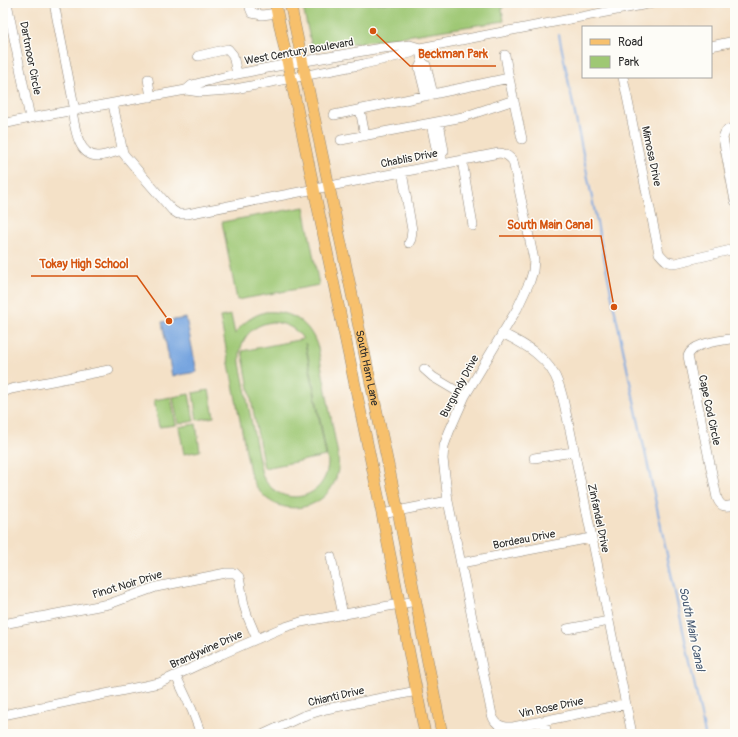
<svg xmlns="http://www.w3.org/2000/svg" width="738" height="737" font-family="Pangolin,sans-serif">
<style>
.green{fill:#9fc874;stroke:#657a50;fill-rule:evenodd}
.water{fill:#76a4df;stroke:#506885}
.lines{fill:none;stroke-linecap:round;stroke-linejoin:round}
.stream{stroke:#76a4df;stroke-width:2}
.minor-casing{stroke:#908679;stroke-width:10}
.major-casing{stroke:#908679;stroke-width:12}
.minor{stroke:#fff;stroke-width:9}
.major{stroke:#f7c06c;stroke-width:11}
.labels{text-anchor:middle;stroke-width:3;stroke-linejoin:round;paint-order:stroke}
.street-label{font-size:11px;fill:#2b2b2b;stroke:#fdfcf7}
.water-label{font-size:12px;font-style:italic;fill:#495b73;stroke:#fdfcf7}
.leader{fill:none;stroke:#d5540f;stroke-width:1.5}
.callout-dot{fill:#d5540f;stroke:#fdfcf7;stroke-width:1.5}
.callout-label{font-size:12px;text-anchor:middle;font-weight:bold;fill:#d5540f;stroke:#fdfcf7;stroke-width:3;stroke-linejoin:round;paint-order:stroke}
</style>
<rect width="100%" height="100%" fill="#fdfcf7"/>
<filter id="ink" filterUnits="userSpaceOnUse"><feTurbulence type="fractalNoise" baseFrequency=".025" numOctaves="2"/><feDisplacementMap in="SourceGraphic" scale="8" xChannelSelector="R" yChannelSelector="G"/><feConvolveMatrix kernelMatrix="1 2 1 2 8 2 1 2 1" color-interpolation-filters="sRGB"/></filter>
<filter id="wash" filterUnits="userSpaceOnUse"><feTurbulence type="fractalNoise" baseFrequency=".012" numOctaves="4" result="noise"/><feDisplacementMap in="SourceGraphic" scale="16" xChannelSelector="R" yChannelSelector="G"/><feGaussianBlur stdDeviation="0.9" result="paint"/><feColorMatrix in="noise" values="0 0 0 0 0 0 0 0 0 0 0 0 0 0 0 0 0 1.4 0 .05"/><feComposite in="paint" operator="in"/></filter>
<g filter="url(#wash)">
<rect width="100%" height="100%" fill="#f4e1c7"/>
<!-- green -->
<path class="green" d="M302 3H506L502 9 504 21 373 41 312 48Z
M304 207 319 285 237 300 222 222Z
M265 312C291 310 310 322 318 348L338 455C345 514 266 529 250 472L220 317 231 315 235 334C242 323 252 316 265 312ZM272 322C285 323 296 328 303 339L242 351 264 468 326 456 305 343 306 345 328 462C327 501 279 510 262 475L240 363C238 341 250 325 272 322Z
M209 390 214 417 197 420 193 393Z
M189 394 194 421 178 424 173 397Z
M171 397 176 425 159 427 154 400Z
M196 424 200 451 184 454 179 427Z"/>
<!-- water -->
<path class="water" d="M186 318 197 372 172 376 162 322Z"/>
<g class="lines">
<!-- stream -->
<path class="stream" d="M552 3 553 4
M559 35 614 307 669 564 705 734"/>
</g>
</g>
<g filter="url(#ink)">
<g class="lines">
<defs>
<path id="minor" d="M7 3 30 118
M54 3 75 111
M250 3V8L252 13 262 15 277 13
M711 46 735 41
M420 48 422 62 426 65 433 94
M505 55 509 78 522 139
M198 56 228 49 233 55 237 74
M422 62 419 68 426 96
M623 77 659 253C664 259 667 263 675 263L735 249
M148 79 151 97
M186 90 192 85 227 76 288 64 375 49 410 45 420 48
M113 104 123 153 127 158 172 210 178 214H187L499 153C505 153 509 156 513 161L534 260 533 271 530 281 517 309 465 396 449 432 444 446 443 459 448 501 491 710C493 723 499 728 513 727L626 704
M360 109 365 136
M72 111C75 126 77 156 98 156 105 156 115 152 122 150
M334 115 509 78
M439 122 444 151 441 155
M431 123 437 153 441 155 443 164
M3 124 30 118 186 90 200 92 230 90 364 64 411 53 420 48 653 3
M735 127C728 129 725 130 723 138L735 201
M341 140 463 117 514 100
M462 160 473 226
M402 172 412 230 411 239 409 243
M502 333C526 345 550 358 559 385 564 399 566 415 570 430L632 734
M735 338C721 341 693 342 688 356L717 498C721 508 726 507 735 505
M424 369 433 377 465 396
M3 392 11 389 109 370
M534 458 573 452
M382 514 448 501
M331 557 343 615
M461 563 591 538
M3 624 109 604 156 587 226 573H235L239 577 244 605 247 615 257 639
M567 629 609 621
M176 676 192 710 201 734
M3 715 159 683 222 654 282 628 301 622 416 601
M544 721 547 734
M264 734 303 716 326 709 417 691"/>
<g id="major">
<path d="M275 3 382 514 425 734"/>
<path id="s1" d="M290 3 398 511 442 734"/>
</g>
</defs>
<!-- minor casing -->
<use href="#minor" class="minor-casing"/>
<!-- major casing -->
<use href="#major" class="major-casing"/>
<!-- minor -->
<use href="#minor" class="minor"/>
<!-- major -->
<use href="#major" class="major"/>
</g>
</g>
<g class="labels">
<!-- street labels -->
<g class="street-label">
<text transform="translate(299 51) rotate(-10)" y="4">West Century Boulevard</text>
<text transform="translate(31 58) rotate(79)" y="4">Dartmoor Circle</text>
<text transform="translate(652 156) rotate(78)" y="4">Mimosa Drive</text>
<text transform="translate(409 158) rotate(-11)" y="4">Chablis Drive</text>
<text dy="4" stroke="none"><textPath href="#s1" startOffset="373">South Ham Lane</textPath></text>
<text transform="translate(459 386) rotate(-62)" y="4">Burgundy Drive</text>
<text transform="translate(710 410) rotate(78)" y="4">Cape Cod Circle</text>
<text transform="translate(599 518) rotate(78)" y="4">Zinfandel Drive</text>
<text transform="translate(524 539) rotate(-11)" y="4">Bordeau Drive</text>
<text transform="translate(127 584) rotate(-17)" y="4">Pinot Noir Drive</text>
<text transform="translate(206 649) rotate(-24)" y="4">Brandywine Drive</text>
<text transform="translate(336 696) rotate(-13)" y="4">Chianti Drive</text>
<text transform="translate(551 707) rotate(-12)" y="4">Vin Rose Drive</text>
</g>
<!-- water labels -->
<g class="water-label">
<text transform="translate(692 629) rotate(78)" y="4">South Main Canal</text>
</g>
</g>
<!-- callouts -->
<path class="leader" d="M373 31L410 66H496M614 307L601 236H499M169 321L137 276H31"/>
<g class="callout-dot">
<circle cx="373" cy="31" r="4"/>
<circle cx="614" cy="307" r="4"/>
<circle cx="169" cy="321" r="4"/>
</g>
<g class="callout-label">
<text x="453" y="58">Beckman Park</text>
<text x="550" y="229">South Main Canal</text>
<text x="84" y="268">Tokay High School</text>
</g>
<!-- margin -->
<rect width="738" height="737" fill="none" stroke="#fdfcf7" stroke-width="16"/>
<!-- legend -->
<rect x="582" y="26" width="130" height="52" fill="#fdfcf7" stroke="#a9a8a5"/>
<rect x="590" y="39" width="20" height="6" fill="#f7c06c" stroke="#a9a8a5"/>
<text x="618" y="46" font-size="12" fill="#2b2b2b">Road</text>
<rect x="590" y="56" width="20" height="12" fill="#9fc874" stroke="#a9a8a5"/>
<text x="618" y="66" font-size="12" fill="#2b2b2b">Park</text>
</svg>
